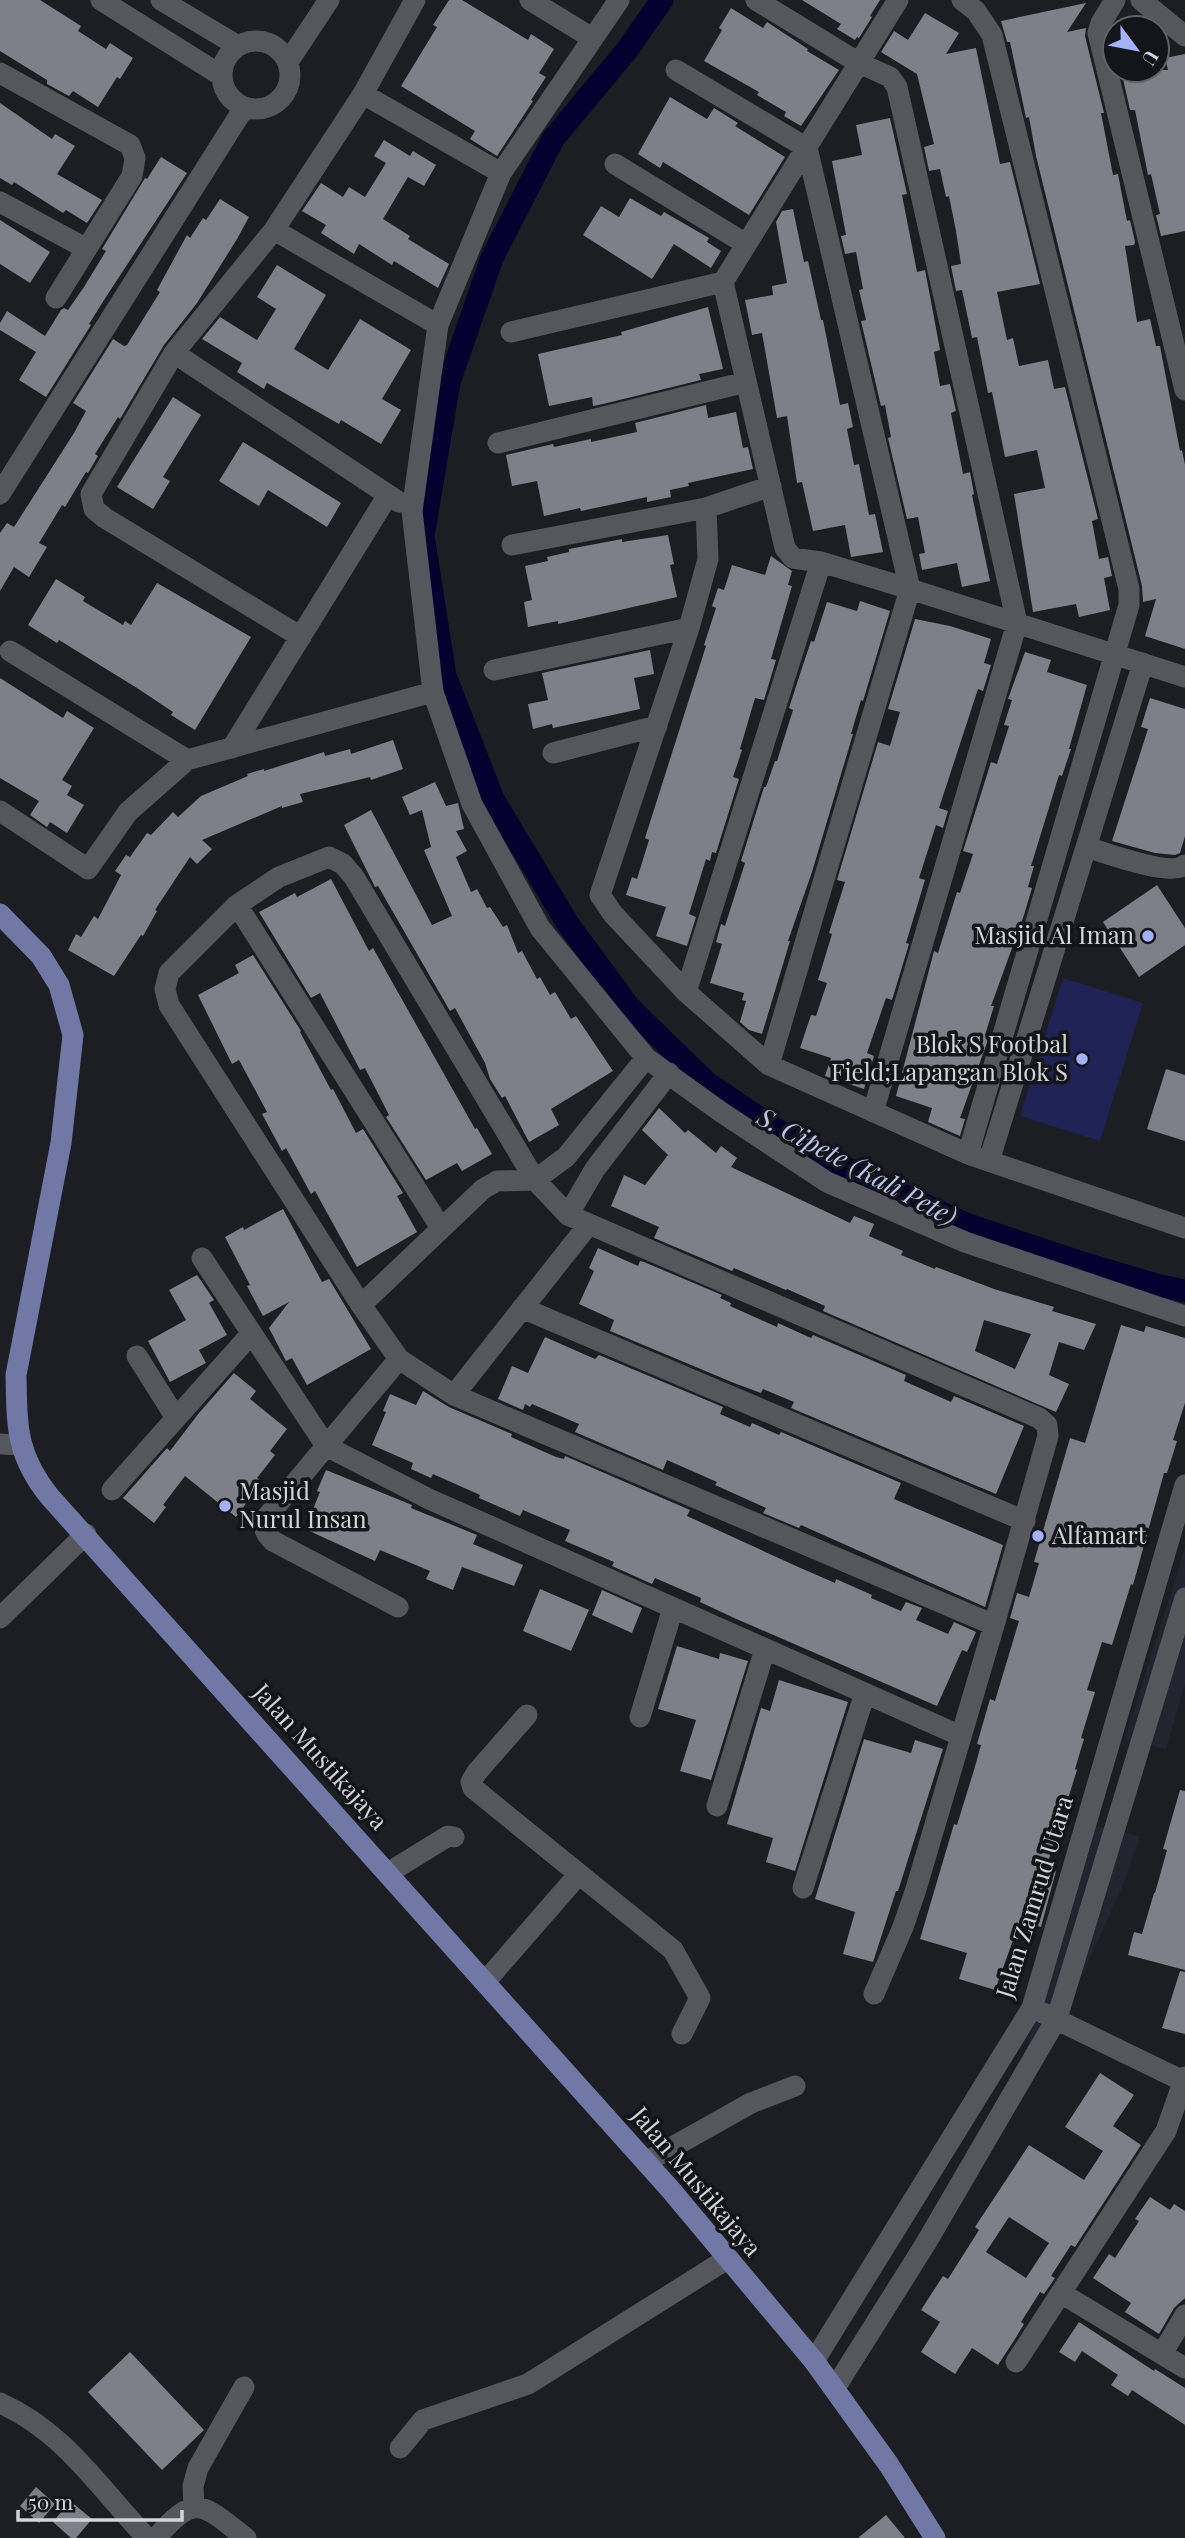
<svg xmlns="http://www.w3.org/2000/svg" width="1185" height="2538" font-family="'Playfair Display',serif">
<style>
.built{fill:#22242f}
.green{fill:#1e2254}
.lines{fill:none;stroke-linecap:round;stroke-linejoin:round}
.canal{stroke:#05002e;stroke-width:23}
.building{fill:#7f8087;fill-rule:evenodd}
.minor{stroke:#55575d;stroke-width:21}
.major{stroke:#7079a6;stroke-width:21}
.poi-dot{fill:#a4b2fc;stroke:#13151a;stroke-width:2.5}
.labels{text-anchor:middle;stroke-width:7;stroke-linejoin:round;paint-order:stroke}
.poi-label{font-size:24px;fill:#d4d5d9;stroke:#13151a;text-anchor:end}
.street-label{font-size:24px;fill:#d4d5d9;stroke:#13151a}
.water-label{font-size:26px;font-style:italic;fill:#bcc5ef;stroke:#13151a}
</style>
<rect width="100%" height="100%" fill="#1c1e23"/>
<!-- built -->
<path class="built" d="M1185 1547V1684L1166 1749 1125 1739Z
M1097 1826 1140 1836 1124 1883 1084 1971 1057 2018 1025 2053Z"/>
<!-- green -->
<path class="green" d="M1063 978 1143 1003 1100 1141 1020 1116Z"/>
<g class="lines">
<!-- canal -->
<path class="canal" d="M662 0 627 50 553 139 492 258 449 382 423 536 445 676 493 799 568 924 629 1007 707 1083 789 1138 857 1174 968 1225 1079 1262 1156 1285 1185 1291"/>
</g>
<!-- building -->
<path class="building" d="M0 0H40L81 26 78 31 106 49 110 43 133 58 120 79 117 77 98 107 73 91 69 96 47 84V80L0 51Z
M449 0H462L528 40 531 34 554 49 539 73 546 77 531 100 533 101 497 156 470 139 475 131 401 86 437 27 433 25Z
M802 0H880L870 16 872 17 859 38 857 37 855 40 837 29 841 24Z
M1086 3 1067 32 1086 28 1085 36 1104 113H1101L1113 175 1118 174 1127 221 1130 220 1135 242 1134 245 1125 246 1137 322 1150 319 1156 346H1160L1180 451 1182 450 1185 465V649L1145 636 1156 599 1143 602 1142 586 1036 156 1029 117 1026 118 1010 42H1007L1001 21Z
M731 8 763 28 767 22 808 49 807 51 839 70 801 126 784 116 786 112 757 95 759 92 704 61 722 30 719 28Z
M925 13 959 33 946 54 976 48 1000 164 1010 162 1040 284 997 292 1007 340 1013 338 1019 366 1048 360 1054 389 1065 387 1098 519 1092 521 1099 559 1108 557 1112 576 1104 578 1110 610 1079 617 1076 604 1033 612 1014 494 1045 488 1037 450 1005 457 992 392 988 393 977 337 972 338 962 290 956 291 951 266 961 264 956 231 949 196 946 197 940 169 929 171 924 147 934 144 917 74 881 52 894 31 908 40Z
M1185 54V231L1161 236 1156 215 1160 214 1151 174 1148 175 1135 110H1130L1121 70H1168L1165 58Z
M670 97 707 119 714 108 738 123 735 126 785 157 749 215 663 162 660 168 638 154Z
M0 103 52 139 55 134 75 146 57 174 102 200 87 223 66 210 63 213 14 182 12 185 0 178Z
M890 118 907 194 902 195 917 272 925 270 930 296 940 350 934 352 940 386 950 384 956 411 951 413 963 474 970 472 974 494 972 495 990 581 962 587 957 563 922 570 919 554 925 553 918 517 907 519 888 438 891 437 885 405 881 406 861 321 866 320 859 290 863 289 856 252 845 254 841 236 846 235 832 161 862 155 856 125Z
M384 140 410 156 413 151 436 165 424 186 408 177 383 219 410 236 408 239 449 264 438 288 394 261 392 265 359 244 354 254 321 233 326 225 302 211 321 183 343 197 349 187 365 197 386 163 374 156Z
M161 157 187 173 104 300 89 324 91 325 46 397 19 380 36 352 0 330V323L7 311 45 336 61 310 64 308 68 310 84 287 106 251 102 249 145 178 147 179Z
M630 198 661 216 664 212 709 238 707 242 721 251 711 268 674 244 652 279 583 235 601 206 619 217Z
M220 199 249 217 237 239 197 303 164 345 120 419 118 417 95 454 98 456 88 473 86 472 65 507 62 505 39 543 47 547 29 577 14 567 0 591V533L7 523 14 527 74 433 86 411 73 403 113 339 124 346 127 345 160 292 157 290 187 235 190 238 203 218 206 220Z
M793 209 804 262 808 261 821 320H823L840 405 848 403 853 427 847 429 854 465 859 464 869 515 875 514 883 552 851 557 845 525 813 531 802 482 797 483 787 416 777 418 762 333 752 335 745 300 773 295 772 286 787 283 776 222 782 211Z
M0 220 50 252 30 283 0 264Z
M277 265 326 295 294 349 328 370 360 319 411 350 382 399 401 410 381 444 341 420 339 424 267 383 264 389 237 372 242 363 202 339 220 317 257 340 276 309 257 297Z
M708 307 723 369 699 374 701 380 603 404 593 406 592 397 549 406 538 354 622 335 621 332Z
M173 397 201 415 163 477 170 481 153 509 117 487Z
M706 405 708 418 736 412 743 448 748 447 753 469 688 483 689 486 670 490 671 497 647 502V497L581 511 580 508 544 516 537 481 512 486 506 455 553 444 554 447 591 439V442L637 432 635 423Z
M243 442 341 503 327 527 268 490 259 506 219 481Z
M668 535 674 564 670 565 677 597 558 624V621L528 627 524 602 532 600 525 566 548 561 547 557 569 552V549L622 539V542Z
M771 556 792 571 788 585 792 586 771 659 776 660 764 700 755 698 740 749 742 750 733 777 739 779 716 853 712 852 710 861 706 859 689 914 696 917 687 946 656 936 666 907 626 895 632 877 637 879 649 840 645 838 706 646 704 645 716 608 712 606 718 588 724 590 732 565 765 575Z
M56 579 85 597 83 601 123 625 125 621 131 625 157 583 251 637 195 730 171 715 173 712 137 688 59 640 57 643 28 625Z
M860 601 890 611 863 701 861 700 851 734H853L812 872 788 941H790L762 1034 749 1030 740 1022 746 1001 742 1000 744 993 710 983 722 944 716 942 721 924 725 926 745 863 741 861 764 787H766L775 761H777L793 710 789 708 802 668 811 641 814 642 827 602 857 611Z
M915 619 950 626 991 639 984 663 991 665 983 691 978 689 939 808 948 811 943 828 936 825 919 878 925 880 906 943 909 944 892 1000 886 998 867 1053 874 1056 864 1089 825 1076 831 1058 800 1048 811 1015 816 1016 827 983 818 980 832 934 829 933 845 882 837 880 878 742 890 746 900 712 888 709Z
M650 650 654 674 634 678 640 709 553 728 552 724 533 729 528 704 548 700 542 673Z
M1025 652 1051 660 1047 672 1087 685 1069 749H1071L1062 776 1059 775 1031 866H1034L1028 887 1032 888 1024 915 991 1006H994L985 1035 989 1037 960 1118 965 1119 960 1136 928 1122 932 1108 896 1096 934 951 938 953 957 892 960 893 973 854 963 851 991 762 997 764 1009 726 1004 725 1012 700 1008 699Z
M0 678 63 718 67 711 94 728 62 780 72 786 67 795 84 805 67 833 50 822 47 827 30 815 39 801 0 778Z
M1150 698 1185 709V836L1180 853 1175 855 1155 853 1112 841 1148 729 1141 727Z
M393 740 403 769 371 780 370 777 300 794 303 802 282 808V806L202 840 212 849 197 864 190 857 155 910 157 911 143 936 141 935 114 976 68 950 76 934 81 937 94 916 98 919 121 875 115 871 126 855 130 857 147 833 151 835 173 812 178 817 201 796 248 776 247 774 264 769V771L324 752 325 756 350 749 351 754Z
M435 782 446 806 458 803 464 829 456 831 467 851 456 857 471 892 477 889 487 908 490 907 503 927 507 925 518 953 522 951 537 979 540 977 550 995 555 992 571 1019 576 1016 613 1071 551 1109 559 1125 529 1142 505 1096 502 1098 490 1079 485 1063 455 1008 450 1011 378 886 375 887 344 825 371 810 432 925 452 916 424 850 431 847 422 810 410 815 402 797Z
M331 879 369 951 373 948 475 1129 477 1128 492 1154 462 1171 457 1163 426 1180 386 1117 389 1115 365 1068 360 1070 320 993 311 998 259 912 295 893 297 897Z
M1157 885 1185 928V945L1139 977 1103 922Z
M253 955 301 1031 300 1032 331 1090 333 1089 356 1133 363 1129 403 1193 397 1196 417 1232 357 1267 315 1191 311 1194 286 1148 282 1151 262 1114 267 1112 239 1060 232 1064 198 995 239 973 235 965Z
M1166 1069 1185 1075V1141L1147 1129Z
M659 1108 685 1133 688 1130 716 1153 721 1146 737 1158 731 1167 850 1223 854 1216 874 1224 869 1236 903 1251 901 1255 935 1269 936 1267 994 1289 1054 1307 1052 1311 1096 1324 1084 1350 1059 1342 1049 1375 1069 1384 1056 1412 823 1311 825 1306 787 1289 786 1290 734 1268 732 1271 654 1238 659 1227 611 1206 624 1175 645 1185 668 1155 642 1130ZM984 1320 1031 1334 1015 1369 975 1351Z
M283 1209 322 1282 329 1279 371 1349 307 1385 292 1358 286 1361 269 1328 289 1302 263 1316 247 1286 250 1285 225 1237 243 1227 244 1230Z
M598 1248 638 1266 640 1261 644 1262 722 1295 720 1298 731 1303 730 1306 777 1327 778 1323 811 1338 813 1335 906 1375 904 1381 951 1402 954 1396 1024 1426 996 1494 791 1408 794 1402 763 1389 761 1393 734 1383 610 1331 614 1320 579 1304 594 1271 589 1268Z
M197 1275 214 1300 209 1303 227 1335 199 1350 206 1363 170 1382 148 1341 186 1320 169 1290Z
M1121 1325 1144 1332 1146 1326 1185 1338V1403L1173 1440 1177 1441 1167 1473H1164L1133 1585 1131 1584 1112 1645 1102 1642 1087 1690 1095 1692 1081 1738 1084 1739 1075 1769 1077 1770 1046 1868 1056 1871 1041 1927 1020 1921 995 1990 959 1979 967 1953 920 1939 954 1824 957 1825 974 1770 981 1745 977 1744 990 1699 995 1701 1019 1621 1010 1618 1017 1593 1029 1597 1039 1563 1034 1562 1070 1438 1085 1443Z
M545 1337 595 1359 599 1355 723 1407 720 1414 750 1427 752 1423 779 1435 781 1432 901 1483 894 1499 1003 1545 985 1607 801 1525 799 1528 763 1513 766 1508 715 1485 717 1482 667 1460 663 1470 575 1432 579 1424 532 1404 530 1407 525 1404 523 1410 498 1399 512 1366 528 1373Z
M234 1373 256 1391 250 1399 287 1429 270 1451 275 1455 257 1478 262 1482 236 1517 185 1476 163 1505 166 1507 154 1523 123 1498 167 1448 170 1451 199 1413Z
M423 1391 449 1407 512 1434 511 1437 556 1457 564 1459 565 1456 690 1510 687 1516 796 1566 835 1583 836 1579 872 1595 871 1598 901 1611 906 1602 922 1608 916 1620 948 1634 954 1622 976 1632 967 1652 962 1650 937 1706 732 1617 700 1602 701 1598 655 1578 652 1584 612 1566 614 1562 565 1541 570 1530 523 1510 520 1516 479 1498 480 1495 433 1474 431 1478 411 1469 413 1463 372 1445 386 1412 383 1411 390 1394 416 1405Z
M326 1470 412 1505 411 1508 477 1535 473 1544 523 1565 514 1586 462 1567 453 1590 426 1579 430 1571 380 1550 375 1561 305 1529 320 1492 317 1491Z
M540 1589 589 1610 571 1651 523 1631Z
M602 1590 642 1608 632 1633 592 1615Z
M677 1646 719 1659 720 1653 748 1661 711 1780 680 1771 696 1720 658 1709Z
M779 1680 848 1702 795 1871 766 1862 773 1838 727 1824 761 1708 770 1711Z
M864 1739 911 1753 915 1740 943 1749 898 1891H896L873 1962 843 1954 855 1912 815 1899Z
M1180 1790 1185 1791V1970L1128 1955 1134 1932 1142 1934 1154 1893H1155L1167 1850 1163 1849Z
M1180 1971 1185 1972V2034L1162 2028Z
M1100 2073 1134 2095 1113 2126 1141 2145 1075 2247 1071 2245 1051 2276 1055 2278 1044 2294 1040 2292 1021 2322 1024 2324 1015 2339 998 2365 972 2348 955 2374 921 2352 940 2322 921 2310 943 2276 948 2279 979 2230 975 2227 1029 2145 1084 2180 1103 2151 1065 2127ZM1009 2217 1049 2243 1026 2278 986 2252Z
M1150 2197 1170 2210 1174 2204 1185 2211V2298L1174 2308 1159 2334 1125 2312 1131 2303 1093 2278 1109 2254 1115 2258 1139 2221 1135 2219Z
M1079 2322 1154 2371 1155 2369 1185 2388V2425L1132 2390 1128 2396 1111 2385 1118 2375 1082 2351 1075 2362 1059 2352Z
M130 2352 204 2430 162 2470 88 2392Z
M36 2487 55 2504 39 2523 20 2506Z
M70 2501 92 2519 76 2538H71L53 2522Z
M886 2515 905 2538H858Z"/>
<g class="lines">
<!-- minor -->
<path class="minor" d="M101 0 222 76
M161 0 238 46
M530 0 592 38
M619 0 501 173 438 325 412 511 433 692 472 804 540 928 646 1058 721 1112 827 1182 965 1242 1185 1316
M756 0 859 63 890 77 897 87 1017 623 873 1112
M962 0 976 11 992 35 1129 589V605L968 1154 1185 1228
M1115 0 1101 23 1098 33 1185 390
M1141 0 1185 36
M222 75a34 34 0 1 1 68 0a34 34 0 1 1-68 0Z
M288 62 329 0
M676 70 807 148 910 589 769 1065
M0 73 130 145 135 158 132 176 56 298
M363 94 501 173
M615 164 746 244
M0 202 85 248
M274 230 438 325
M723 282 785 548 793 558 821 562 910 589 1185 677
M511 332 723 282 898 0
M174 353 399 502
M498 443 746 382
M0 494 244 108
M706 508 708 559 689 628 600 895 613 914 686 992 769 1065 968 1154
M512 545 706 508 771 486
M301 637 105 518 94 509 91 494 174 353 274 230 363 94 415 0
M10 651 187 760
M494 670 689 628
M232 748 388 495
M553 753 657 726
M0 811 88 869 128 812 187 760 433 692
M1086 847C1106 853 1170 877 1185 865
M329 857 343 864 354 877 535 1180 568 1215 1039 1418 1047 1425 1048 1436 994 1625 454 1395 399 1359 361 1305 169 1005 165 989 169 973 237 905 279 877Z
M237 905 441 1228
M686 992 821 562
M989 1161 1143 663
M568 1215 595 1169 669 1073
M202 1258 326 1446 429 1499 961 1736
M361 1305 483 1189 497 1181 535 1180 566 1157 646 1058
M522 1308 1025 1521
M137 1356 176 1418
M454 1395 589 1224
M0 1444 21 1445
M112 1490 251 1334
M398 1607 273 1541C265 1533 263 1529 266 1518L399 1359
M0 1618 86 1534
M527 1715 477 1772 471 1782 473 1788 579 1874
M640 1717 673 1608
M717 1806 765 1649
M388 1873 448 1836 454 1837
M803 1888 865 1693
M485 1982 579 1874 673 1950 700 1998 682 2034
M874 1994 903 1927 916 1889 994 1625
M1043 2013 1183 2081
M646 2162 751 2103 795 2086
M1061 2293 1185 2368
M1162 2354 1185 2315
M814 2361 1032 2008 1185 1485
M1016 2362 1166 2131 1185 2077
M835 2388 926 2243 1057 2018 1185 1598
M0 2403C64 2431 100 2489 147 2538
M400 2448 423 2420 528 2384 727 2259
M194 2507 193 2486 198 2468 244 2387
M156 2538C196 2491 203 2505 246 2538"/>
<!-- major -->
<path class="major" d="M0 914 41 956 59 985 73 1035 61 1143 16 1375C17 1427 16 1455 50 1497L670 2189 814 2361 889 2465 935 2538"/>
</g>
<!-- markers -->
<g class="poi-dot">
<circle cx="1148" cy="936" r="7"/>
<circle cx="1082" cy="1059" r="7"/>
<circle cx="225" cy="1506" r="7"/>
<circle cx="1038" cy="1536" r="7"/>
</g>
<g class="labels">
<!-- poi labels -->
<g class="poi-label">
<text x="1134" y="944">Masjid Al Iman</text>
<text x="1068" y="1053">Blok S Footbal<tspan x="1068" dy="28">Field;Lapangan Blok S</tspan></text>
<text x="239" y="1500" text-anchor="start">Masjid<tspan x="239" dy="28">Nurul Insan</tspan></text>
<text x="1052" y="1544" text-anchor="start">Alfamart</text>
</g>
<!-- street labels -->
<g class="street-label">
<text transform="translate(320 1757) rotate(48)" y="8">Jalan Mustikajaya</text>
<text transform="translate(1035 1897) rotate(-73)" y="8">Jalan Zamrud Utara</text>
<text transform="translate(696 2182) rotate(50)" y="8">Jalan Mustikajaya</text>
</g>
<!-- water labels -->
<g class="water-label">
<text transform="translate(857 1167) rotate(28)" y="9">S. Cipete (Kali Pete)</text>
</g>
</g>
<!-- north arrow -->
<g transform="translate(1136 49) rotate(122)"><circle r="33" fill="#13151a" stroke="#606266" stroke-width="2"/>
<path d="M0-5L12 26L0 18L-12 26Z" fill="#a4b2fc"/>
<text y="-10" font-size="19" font-weight="bold" text-anchor="middle" fill="#d4d5d9">U</text>
</g>
<!-- scale -->
<path d="M18 2510v10h164v-10" fill="none" stroke="#d4d5d9" stroke-width="3.5"/>
<text x="28" y="2510" font-size="21" fill="#d4d5d9" stroke="#13151a" stroke-width="5" paint-order="stroke">50 m</text>
</svg>
